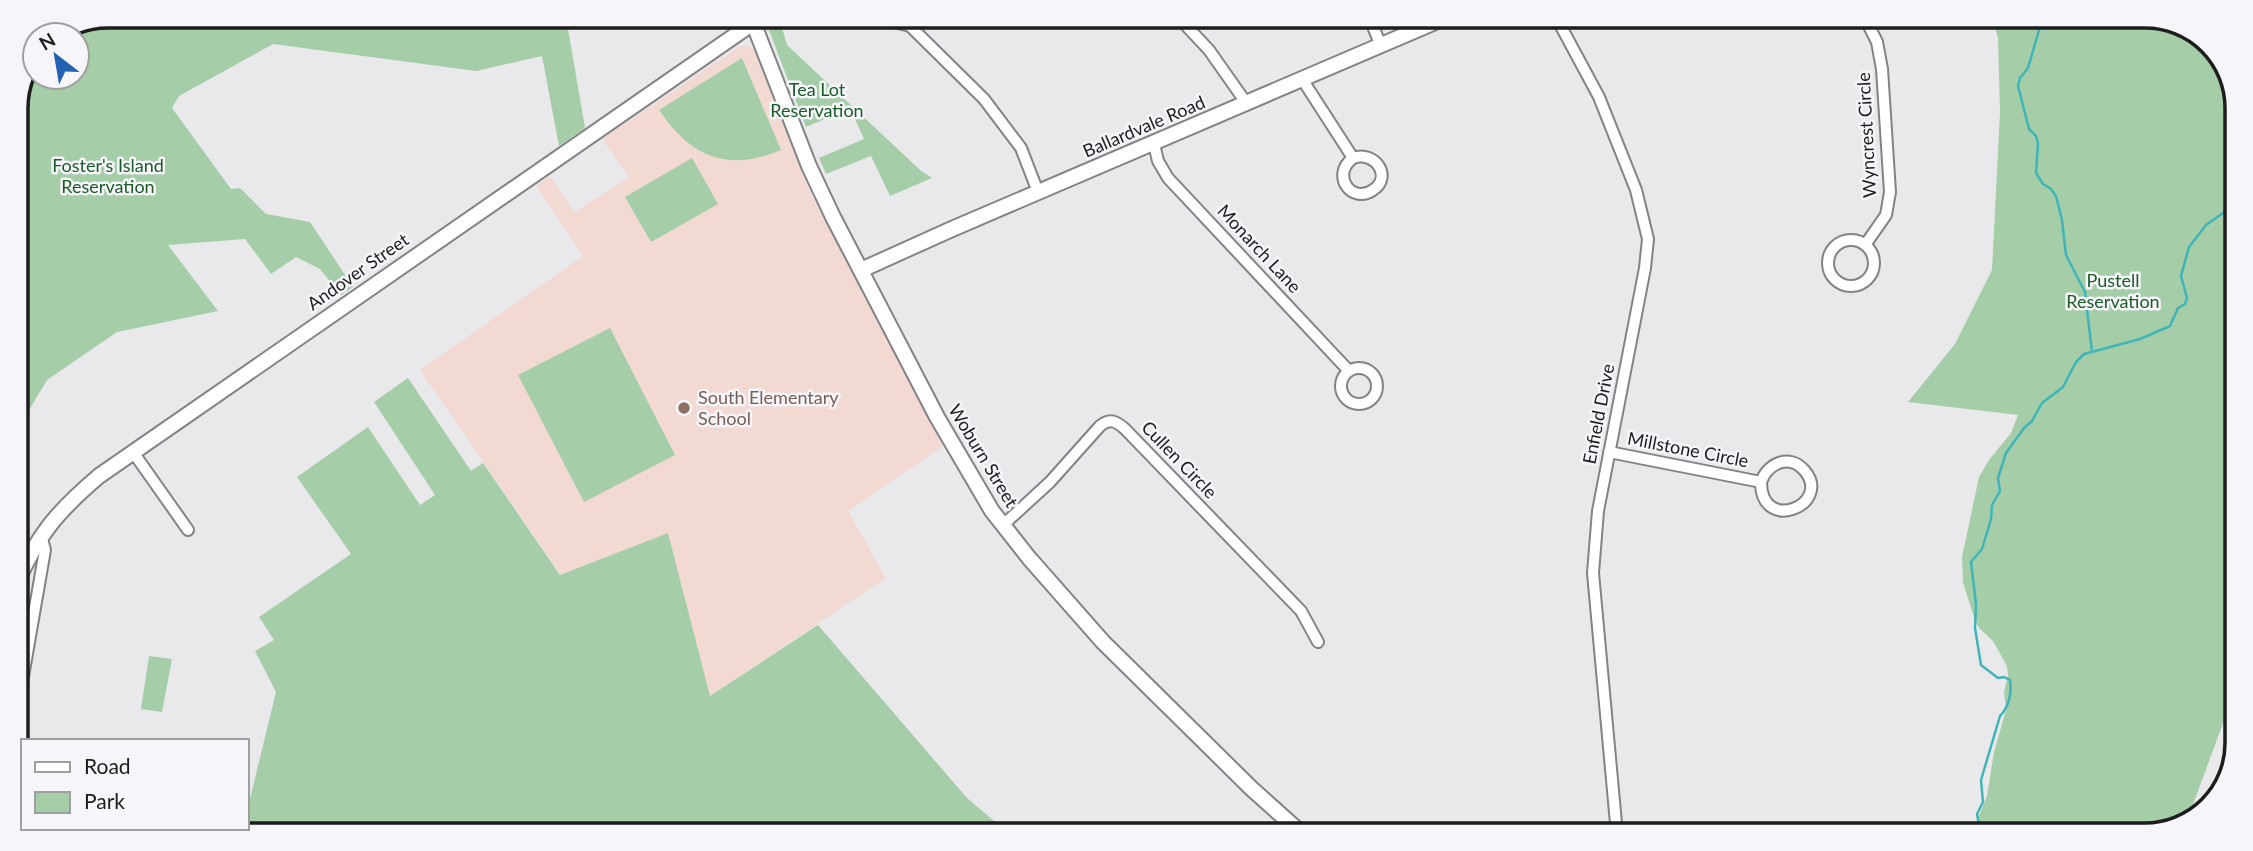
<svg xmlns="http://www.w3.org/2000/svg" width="2253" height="851" font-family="Lato,sans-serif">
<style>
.education{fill:#f2d9d1}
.green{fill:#a5cda8}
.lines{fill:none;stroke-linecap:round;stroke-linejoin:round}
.stream{stroke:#3fb5b8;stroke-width:2.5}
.street-casing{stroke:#838387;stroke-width:14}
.secondary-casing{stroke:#838387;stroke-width:18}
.street{stroke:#fff;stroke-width:10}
.secondary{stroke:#fff;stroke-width:14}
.education-dot{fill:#8d6e63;stroke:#f6f6fa;stroke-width:2.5}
.labels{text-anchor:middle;stroke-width:5;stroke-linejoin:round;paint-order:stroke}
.park-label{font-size:18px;fill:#1a5b26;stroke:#f6f6fa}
.street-label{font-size:18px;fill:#1d1d1e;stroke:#f6f6fa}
.education-label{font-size:18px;fill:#785e54;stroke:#f6f6fa;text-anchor:start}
.rim{fill:none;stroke:#1d1d1e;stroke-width:3.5}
</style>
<rect width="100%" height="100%" fill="#e9e9ec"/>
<!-- education -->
<path class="education" d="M746 45 754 49 810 192 943 446 848 511 886 578 710 696 668 534 561 575 420 370 583 256 536 186 550 176 575 212 629 177 602 139 740 46Z"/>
<!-- green -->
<path class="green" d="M108 16H226L250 29 253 16 566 17 585 128 559 146 542 56 476 71 273 44 179 96 172 108 231 189 240 188 266 214 310 222 353 287 341 295 320 269 296 257 271 274 245 239 168 245 218 311 117 332 47 380 16 432V102L35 60V77H77V35H61Z
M764 17H779L787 45 920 170 932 178 890 196 871 156 826 174 819 158 864 139 850 108 806 127Z
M1992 20 2175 21 2218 51 2237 101 2233 696 2187 821 2146 835H1971L1987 796 1994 752 2006 710 2004 692 2008 675 2007 666 1993 641 1979 628 1975 620 1963 583 1962 557 1979 477 1989 460 2011 433 2018 415 1908 402 1955 344 1992 270 2000 112 1998 37Z
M742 58 781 150C727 172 692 158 659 110Z
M692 158 718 204 651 242 625 197Z
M610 328 675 455 584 502 518 375Z
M408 378 471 471 483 463 560 575 668 533 710 696 818 625 967 798 1007 832 242 831 243 828H247V811L276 692 255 651 274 640 259 617 351 554 297 477 368 427 420 505 435 495 374 402Z
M149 656 172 659 162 712 141 709Z"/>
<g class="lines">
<!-- stream -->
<path class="stream" d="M2042 20 2028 68 2020 78 2018 86 2029 129 2036 136 2038 143 2036 173 2043 184 2051 189 2056 196 2062 220 2066 255 2085 292 2092 352
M1981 835 1977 814 1983 802 1981 780 2000 716C2009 707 2012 692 2010 680L2004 677 1998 678 1981 665 1975 628 1976 604 1971 562 1982 549 1991 519 1992 505 2000 491 1998 478 2006 453 2024 428 2032 421 2042 403 2063 387 2076 362 2084 354 2140 339 2170 326 2178 308 2185 304 2187 298 2181 276 2189 247 2206 225 2236 204"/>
<defs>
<path id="street" d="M879 18 910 26 984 99 1021 148 1038 192
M1179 18 1209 50 1247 104
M1370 19 1381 46
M1557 19 1599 97 1636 190 1648 239 1645 268 1598 511 1593 573 1617 834
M1302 79 1353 158C1375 150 1393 177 1373 190 1352 205 1330 175 1353 158
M1154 144 1158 161 1168 178 1349 371
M1828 263a23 23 0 1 1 46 0a23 23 0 1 1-46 0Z
M1865 245 1886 215 1890 192 1882 69 1877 42 1866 20
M1341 386a18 18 0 1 1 36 0a18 18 0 1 1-36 0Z
M133 452 188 530
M1609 452 1761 482C1761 535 1834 504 1804 470 1789 453 1767 464 1761 482
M1002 526 1050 482 1100 426C1110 418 1116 421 1125 429L1301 611 1318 642
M16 717 45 550 41 535"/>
<path id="secondary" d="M751 17 809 166 833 217 937 417 992 511 1029 558 1103 642 1252 789 1301 833
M861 270 952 229 1442 19
M16 584C38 534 58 511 99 476L753 23"/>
</defs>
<!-- street casing -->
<use href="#street" class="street-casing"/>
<!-- secondary casing -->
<use href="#secondary" class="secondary-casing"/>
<!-- street -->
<use href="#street" class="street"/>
<!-- secondary -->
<use href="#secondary" class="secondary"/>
</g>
<!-- markers -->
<circle class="education-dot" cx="684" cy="408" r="7"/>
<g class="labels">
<!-- park labels -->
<g class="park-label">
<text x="817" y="96">Tea Lot<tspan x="817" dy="21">Reservation</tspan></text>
<text x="108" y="172">Foster's Island<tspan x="108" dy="21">Reservation</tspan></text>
<text x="2113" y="287">Pustell<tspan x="2113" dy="21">Reservation</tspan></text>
</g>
<!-- street labels -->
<g class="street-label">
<text transform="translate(1144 127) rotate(-23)" y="6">Ballardvale Road</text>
<text transform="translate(1867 135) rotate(-93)" y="6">Wyncrest Circle</text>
<text transform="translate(1259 249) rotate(47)" y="6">Monarch Lane</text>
<text transform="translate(358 272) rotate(-35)" y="6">Andover Street</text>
<text transform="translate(1599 414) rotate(-79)" y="6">Enfield Drive</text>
<text transform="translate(1688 450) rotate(11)" y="6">Millstone Circle</text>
<text transform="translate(983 456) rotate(59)" y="6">Woburn Street</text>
<text transform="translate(1179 460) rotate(46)" y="6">Cullen Circle</text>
</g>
<!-- education labels -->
<g class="education-label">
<text x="698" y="404">South Elementary<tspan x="698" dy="21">School</tspan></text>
</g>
</g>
<!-- crop -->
<path d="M0 0H2253V851H0ZM108 28H2145A80 80 0 0 1 2225 108V743A80 80 0 0 1 2145 823H108A80 80 0 0 1 28 743V108A80 80 0 0 1 108 28Z" fill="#f6f6fa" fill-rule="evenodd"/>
<path class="rim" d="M108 28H2145A80 80 0 0 1 2225 108V743A80 80 0 0 1 2145 823H108A80 80 0 0 1 28 743V108A80 80 0 0 1 108 28Z"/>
<!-- legend -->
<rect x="21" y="739" width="228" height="91" fill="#f6f6fa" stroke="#9f9fa2" stroke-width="2"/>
<rect x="35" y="762" width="35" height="10" fill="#ffffff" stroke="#9f9fa2" stroke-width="2"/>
<text x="84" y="774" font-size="21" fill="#1d1d1e">Road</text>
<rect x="35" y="792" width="35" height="21" fill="#a5cda8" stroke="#9f9fa2" stroke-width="2"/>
<text x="84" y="809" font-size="21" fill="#1d1d1e">Park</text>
<!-- north arrow -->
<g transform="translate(56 56) rotate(329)"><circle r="33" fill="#f6f6fa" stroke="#9f9fa2" stroke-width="2"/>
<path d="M0-5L12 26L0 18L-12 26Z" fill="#2361b2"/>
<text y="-10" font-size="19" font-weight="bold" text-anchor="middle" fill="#1d1d1e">N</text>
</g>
</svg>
